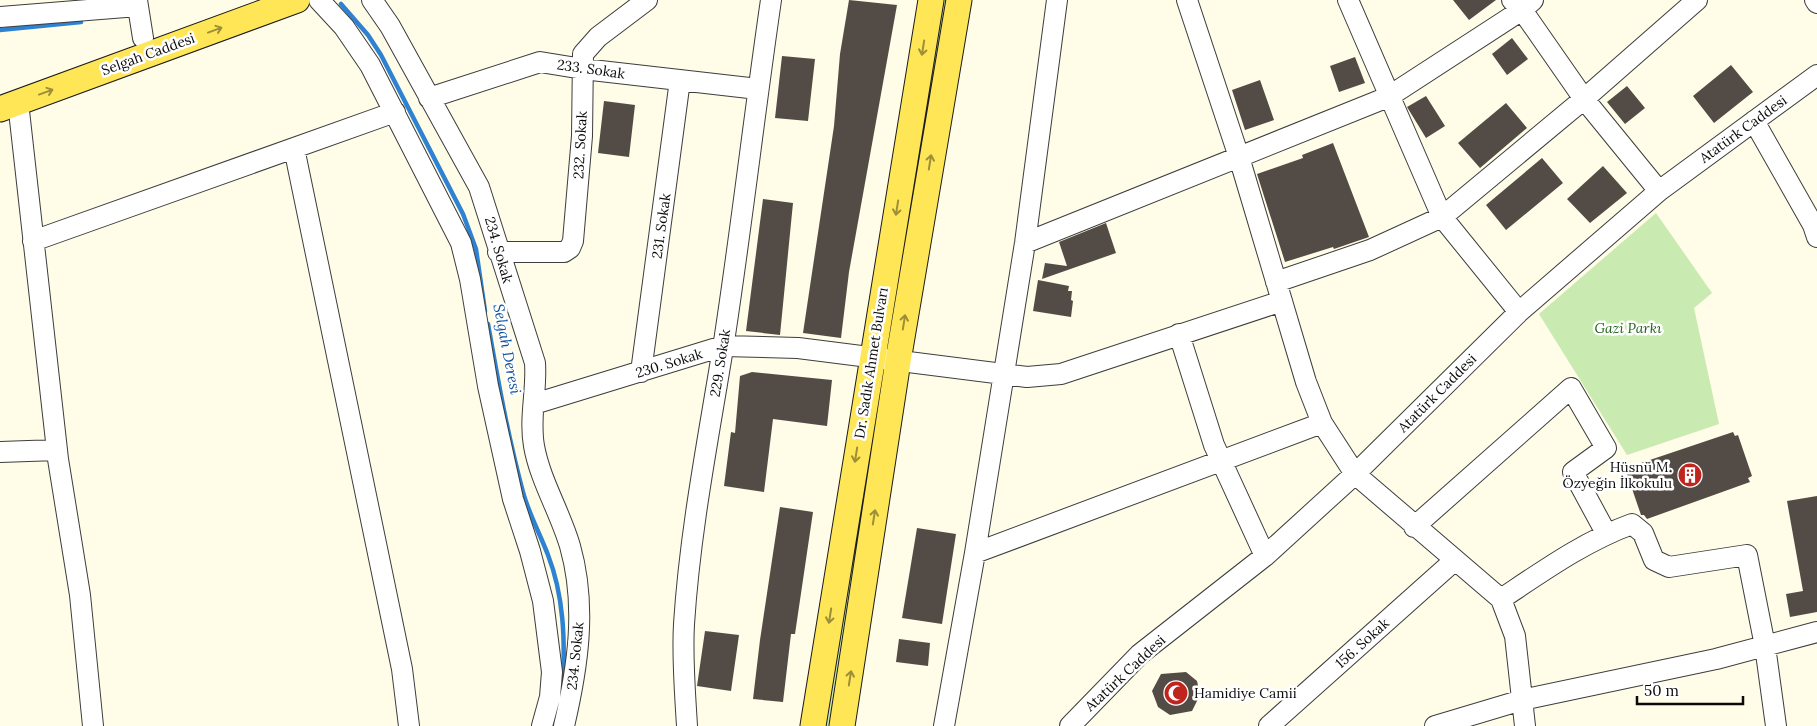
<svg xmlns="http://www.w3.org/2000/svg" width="1817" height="726" font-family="Lora,serif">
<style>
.green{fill:#c9eab0}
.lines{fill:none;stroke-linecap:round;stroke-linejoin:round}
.stream{stroke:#2d82d3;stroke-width:4.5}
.building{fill:#534c46}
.minor-casing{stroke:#3d3d3d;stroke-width:22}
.major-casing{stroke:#1b1b1b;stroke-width:27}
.minor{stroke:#fff;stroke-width:20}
.major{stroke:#ffe657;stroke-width:25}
.oneway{stroke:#9d8e38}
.labels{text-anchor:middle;stroke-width:5;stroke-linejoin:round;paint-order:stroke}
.street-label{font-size:14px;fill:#0a0a0a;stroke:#fff}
.park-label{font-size:14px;font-style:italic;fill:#216319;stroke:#fff}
.poi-label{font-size:14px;fill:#0a0a0a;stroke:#fff;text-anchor:end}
.water-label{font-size:15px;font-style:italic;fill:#0f53a0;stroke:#fff}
</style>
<rect width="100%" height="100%" fill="#fffce7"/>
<!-- green -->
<path class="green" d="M940 0H951L891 351 884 348Z
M1656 213 1712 293 1694 308 1719 424 1627 455 1539 314Z
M880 368 888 370 833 726H824Z"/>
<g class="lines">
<!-- stream -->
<path class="stream" d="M341 4 368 35 381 55 463 214 476 249 485 311
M0 30 81 22
M488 324C498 380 508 437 523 492 529 514 540 534 548 555 564 596 565 640 563 683"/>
</g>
<!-- building -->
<path class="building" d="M849 0 897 5 849 272 841 338 803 333 834 126 840 54Z
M1453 0H1496L1469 20Z
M1512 38 1528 59 1507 75 1492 54Z
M782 56 815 59 808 121 775 118Z
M1355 57 1365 83 1339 92 1330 66Z
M1731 65 1753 92 1714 123 1693 96Z
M1260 80 1274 120 1245 130 1232 90Z
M1627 86 1645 108 1625 124 1607 102Z
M1426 96 1445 126 1426 138 1407 107Z
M604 101 635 105 629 157 598 153Z
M1506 103 1527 128 1480 168 1458 143Z
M1333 143 1369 237 1334 249 1333 247 1285 262 1257 174 1303 158 1302 155Z
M1542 158 1563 183 1506 230 1486 205Z
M1603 166 1627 193 1590 223 1567 199Z
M763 199 793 203 780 335 746 331Z
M1106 223 1116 253 1042 279 1045 263 1067 266 1059 242Z
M1038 280 1069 286 1068 291H1072L1071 300 1073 301 1071 317 1033 311Z
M752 372 832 380 827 426 773 419 764 492 724 486 731 432 735 433 740 376Z
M1733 432 1735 436 1738 435 1752 476 1748 478 1750 482 1647 519 1644 515H1641L1627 474 1631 473 1629 467Z
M1817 496V612L1790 617 1786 594 1803 591 1787 501Z
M780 507 813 512 795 634H791L783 702 753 699 760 640Z
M917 528 956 534 942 624 902 618Z
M705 631 739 635 731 691 697 686Z
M899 639 930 643 928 666 896 662Z
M1186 672 1197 681 1200 695 1192 711 1170 715 1158 707 1152 691 1161 674Z"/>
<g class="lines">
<defs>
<path id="minor" d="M137 0 143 38
M319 0 344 27 370 65 461 243 470 279 488 386 513 499 530 551 543 601 552 672 550 697 542 726
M372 0 390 26 479 187 535 363C537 391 529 418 534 446 540 480 560 512 570 546 587 606 578 666 564 726
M1187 0 1239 157 1306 382 1322 423 1355 474 1501 599 1515 636 1525 726
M1348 0 1442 217 1519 312
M1533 0 1522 10 1584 99 1659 191
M1815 0 1817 3
M0 17 138 6
M429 98 540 62 583 69 758 89
M18 102 58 459 80 595 93 726
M1754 121 1813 225 1817 237
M294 148 402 669 409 726
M33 241 395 112
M1025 243 1388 97 1522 10 1512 0
M498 252H564L570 248 573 241 582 136 583 54 598 37 647 0
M1276 282 1370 250 1442 217 1584 99 1697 0
M1179 334 1214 445 1265 556
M641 372 680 80
M534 404 723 346 798 348 1027 377 1061 374 1282 301
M0 452 57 450
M1414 527 1571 388 1606 448 1573 472 1606 533
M975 553 1322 423
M1501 599C1543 571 1585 541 1632 524L1643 533 1654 560 1669 567 1747 555 1765 646 1776 726
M687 726C685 692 682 658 684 624 690 531 708 440 723 348 741 232 754 116 771 0
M944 726 975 553 1025 243 1057 0
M1070 726 1140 654 1265 556 1355 474 1519 312 1659 191 1817 75
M1269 726 1455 560
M1435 726 1522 700 1716 659 1817 632"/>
<path id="major" d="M0 109 297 0
M813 726 931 0
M842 726 898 361 959 0"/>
</defs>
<!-- minor casing -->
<use href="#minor" class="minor-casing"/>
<!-- major casing -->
<use href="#major" class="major-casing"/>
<!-- minor -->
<use href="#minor" class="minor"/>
<!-- major -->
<use href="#major" class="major"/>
</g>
<!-- one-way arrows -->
<defs><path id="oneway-shaft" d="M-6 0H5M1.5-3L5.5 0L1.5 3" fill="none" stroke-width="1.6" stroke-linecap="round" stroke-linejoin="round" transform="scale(1.25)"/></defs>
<g class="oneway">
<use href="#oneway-shaft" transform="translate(215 30) rotate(-20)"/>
<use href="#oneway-shaft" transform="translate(923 48) rotate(99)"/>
<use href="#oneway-shaft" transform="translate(46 92) rotate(-20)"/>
<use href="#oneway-shaft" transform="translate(930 162) rotate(-81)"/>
<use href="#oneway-shaft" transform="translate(897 208) rotate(99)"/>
<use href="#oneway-shaft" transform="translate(904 322) rotate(-81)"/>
<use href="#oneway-shaft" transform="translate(856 455) rotate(99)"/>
<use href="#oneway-shaft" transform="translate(874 517) rotate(-81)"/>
<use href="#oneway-shaft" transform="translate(830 616) rotate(99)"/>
<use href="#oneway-shaft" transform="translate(850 678) rotate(-81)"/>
</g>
<!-- icons -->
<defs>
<symbol id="building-disc" viewBox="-11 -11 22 22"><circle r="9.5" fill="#bf241d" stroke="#fff"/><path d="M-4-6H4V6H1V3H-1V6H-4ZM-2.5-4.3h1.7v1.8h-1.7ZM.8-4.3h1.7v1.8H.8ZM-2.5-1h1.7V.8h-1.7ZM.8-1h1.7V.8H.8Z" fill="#fff"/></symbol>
<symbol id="mosque-disc" viewBox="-11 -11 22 22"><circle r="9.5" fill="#bf241d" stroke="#fff"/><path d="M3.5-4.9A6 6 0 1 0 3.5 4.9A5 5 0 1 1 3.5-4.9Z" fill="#fff"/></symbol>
</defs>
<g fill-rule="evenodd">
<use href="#building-disc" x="1676" y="461" width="28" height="28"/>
<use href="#mosque-disc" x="1162" y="679" width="28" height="28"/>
</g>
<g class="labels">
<!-- street labels -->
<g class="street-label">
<text transform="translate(148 54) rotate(-20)" y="5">Selgah Caddesi</text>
<text transform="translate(591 69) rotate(8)" y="5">233. Sokak</text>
<text transform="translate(1743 129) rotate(-36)" y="5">Atatürk Caddesi</text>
<text transform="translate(580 145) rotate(-87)" y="5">232. Sokak</text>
<text transform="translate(661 226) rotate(-82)" y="5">231. Sokak</text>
<text transform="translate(499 250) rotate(74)" y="5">234. Sokak</text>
<text transform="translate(669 363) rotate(-17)" y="5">230. Sokak</text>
<text transform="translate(720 363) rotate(-81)" y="5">229. Sokak</text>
<text transform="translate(871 363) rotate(-81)" y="5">Dr. Sadık Ahmet Bulvarı</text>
<text transform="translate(1437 393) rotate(-45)" y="5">Atatürk Caddesi</text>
<text transform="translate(1362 643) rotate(-42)" y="5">156. Sokak</text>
<text transform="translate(575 656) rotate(-84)" y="5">234. Sokak</text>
<text transform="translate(1125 673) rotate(-43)" y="5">Atatürk Caddesi</text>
</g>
<!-- park labels -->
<g class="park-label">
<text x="1628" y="333">Gazi Parkı</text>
</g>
<!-- poi labels -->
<g class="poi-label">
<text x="1672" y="472">Hüsnü M.<tspan x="1672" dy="16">Özyeğin İlkokulu</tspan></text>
<text x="1194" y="698" text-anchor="start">Hamidiye Camii</text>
</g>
<!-- water labels -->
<g class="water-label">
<text transform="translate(507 349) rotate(79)" y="5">Selgah Deresi</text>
</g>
</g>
<!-- scale -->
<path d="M1637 696v8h106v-8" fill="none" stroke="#0a0a0a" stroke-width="2.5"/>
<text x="1644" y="696" font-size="15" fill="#0a0a0a" stroke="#ffffff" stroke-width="4" paint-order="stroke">50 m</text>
</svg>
